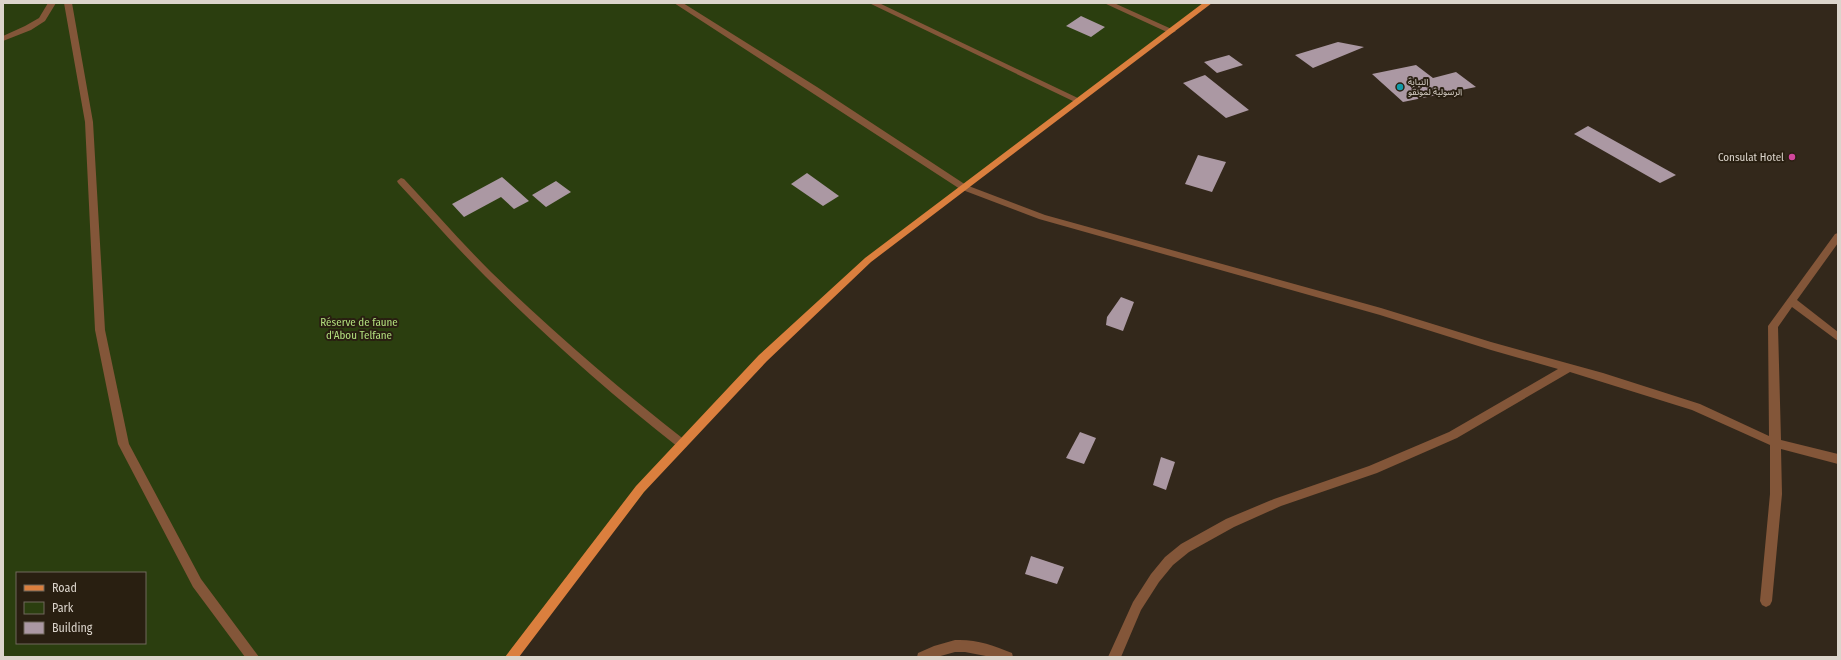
<svg xmlns="http://www.w3.org/2000/svg" width="1841" height="660" font-family="'Fira Sans Condensed','Noto Sans Arabic',sans-serif">
<style>
.green{fill:#2b3e0f;fill-rule:evenodd}
.building{fill:#ab98a3}
.lines{fill:none;stroke-linecap:round;stroke-linejoin:round}
.street{fill:#835639;fill-rule:evenodd}
.primary{fill:#db7f3e;fill-rule:evenodd}
.culture-dot{fill:#0f9aa8;stroke:#291f11;stroke-width:1.5}
.hotel-dot{fill:#d1479c;stroke:#291f11;stroke-width:1.5}
.labels{text-anchor:middle;stroke-width:4;stroke-linejoin:round;paint-order:stroke}
.far-poi-label{font-size:9px;fill:#dcd5cc;stroke:#291f11;text-anchor:start}
.poi-label{font-size:11px;fill:#dcd5cc;stroke:#291f11;text-anchor:end}
.park-label{font-size:11px;fill:#b2df7e;stroke:#291f11}
</style>
<rect width="100%" height="100%" fill="#33281b"/>
<!-- green -->
<path class="green" d="M3 3H1208L868 260 682 444 515 657H3ZM17 573H145V643H17Z"/>
<!-- building -->
<path class="building" d="M1081 16 1105 27 1091 37 1066 26Z
M1338 42 1364 47 1313 68 1295 55Z
M1229 55 1243 65 1217 73 1204 62Z
M1416 65 1433 78 1456 72 1476 87 1403 102 1372 74Z
M1205 75 1249 110 1226 118 1183 83Z
M1588 126 1676 175 1660 183 1574 134Z
M1198 155 1226 162 1212 192 1185 184Z
M807 173 839 196 823 206 791 184Z
M502 177 529 201 514 209 501 197 464 217 452 204Z
M556 181 571 192 546 207 532 195Z
M1121 297 1134 302 1123 331 1106 325 1107 317Z
M1080 432 1096 438 1084 464 1066 458Z
M1161 457 1175 462 1166 490 1153 485Z
M1031 556 1064 567 1057 584 1025 574Z"/>
<g class="lines">
<!-- street -->
<path class="street" d="M48 3H56L45 21 31 30 3 41V36L25 26 39 18Z
M64 3H72L93 122 105 330 129 444 201 579 259 657H245L193 587 118 444 95 330 85 122Z
M674 3H683L817 87 966 185 1045 215 1381 308 1491 342 1603 373 1700 404 1769 436 1768 326 1835 234 1838 233V243L1797 300 1838 332V341L1792 307 1778 327 1781 440 1838 454V464L1781 449 1782 494 1772 601 1770 605 1766 607 1762 605 1760 601 1770 494V445L1692 410 1570 372 1457 438 1377 473 1281 506 1234 527 1189 552 1173 565 1159 582 1141 610 1121 657H1108L1133 602 1151 574 1165 557 1181 544 1226 519 1274 499 1369 466 1449 432 1558 369 1491 350 1380 315 1039 219 960 189Z
M869 3H879L1082 100 1078 102H1075Z
M1104 3H1114L1176 31 1172 33H1169Z
M401 178 404 179C433 210 461 242 491 272 553 332 618 388 686 441L688 444 686 447 682 449 678 447C611 394 546 337 485 276 455 246 427 214 398 183L397 181Z
M955 640C976 639 993 645 1012 653L1013 657H991L965 652H955L937 657H917L918 653 934 646Z"/>
<!-- primary -->
<path class="primary" d="M1203 3H1212L871 262 767 361 644 492 519 657H505L636 486 759 355 865 258Z"/>
</g>
<!-- markers -->
<circle class="culture-dot" cx="1400" cy="87" r="4"/>
<circle class="hotel-dot" cx="1792" cy="157" r="4"/>
<g class="labels">
<!-- far-poi labels -->
<g class="far-poi-label">
<text x="1408" y="85">النيابة<tspan x="1408" dy="10">الرسولية لمونقو</tspan></text>
</g>
<!-- poi labels -->
<g class="poi-label">
<text x="1784" y="161">Consulat Hotel</text>
</g>
<!-- park labels -->
<g class="park-label">
<text x="359" y="326">Réserve de faune<tspan x="359" dy="13">d'Abou Telfane</tspan></text>
</g>
</g>
<!-- border -->
<rect width="1841" height="660" fill="none" stroke="#dcd5cc" stroke-width="8"/>
<!-- legend -->
<rect x="16" y="572" width="130" height="72" fill="#291f11" stroke="#71685c"/>
<rect x="24" y="585" width="20" height="6" fill="#db7f3e" stroke="#71685c"/>
<text x="52" y="592" font-size="12" fill="#dcd5cc">Road</text>
<rect x="24" y="602" width="20" height="12" fill="#2b3e0f" stroke="#71685c"/>
<text x="52" y="612" font-size="12" fill="#dcd5cc">Park</text>
<rect x="24" y="622" width="20" height="12" fill="#ab98a3" stroke="#71685c"/>
<text x="52" y="632" font-size="12" fill="#dcd5cc">Building</text>
</svg>
